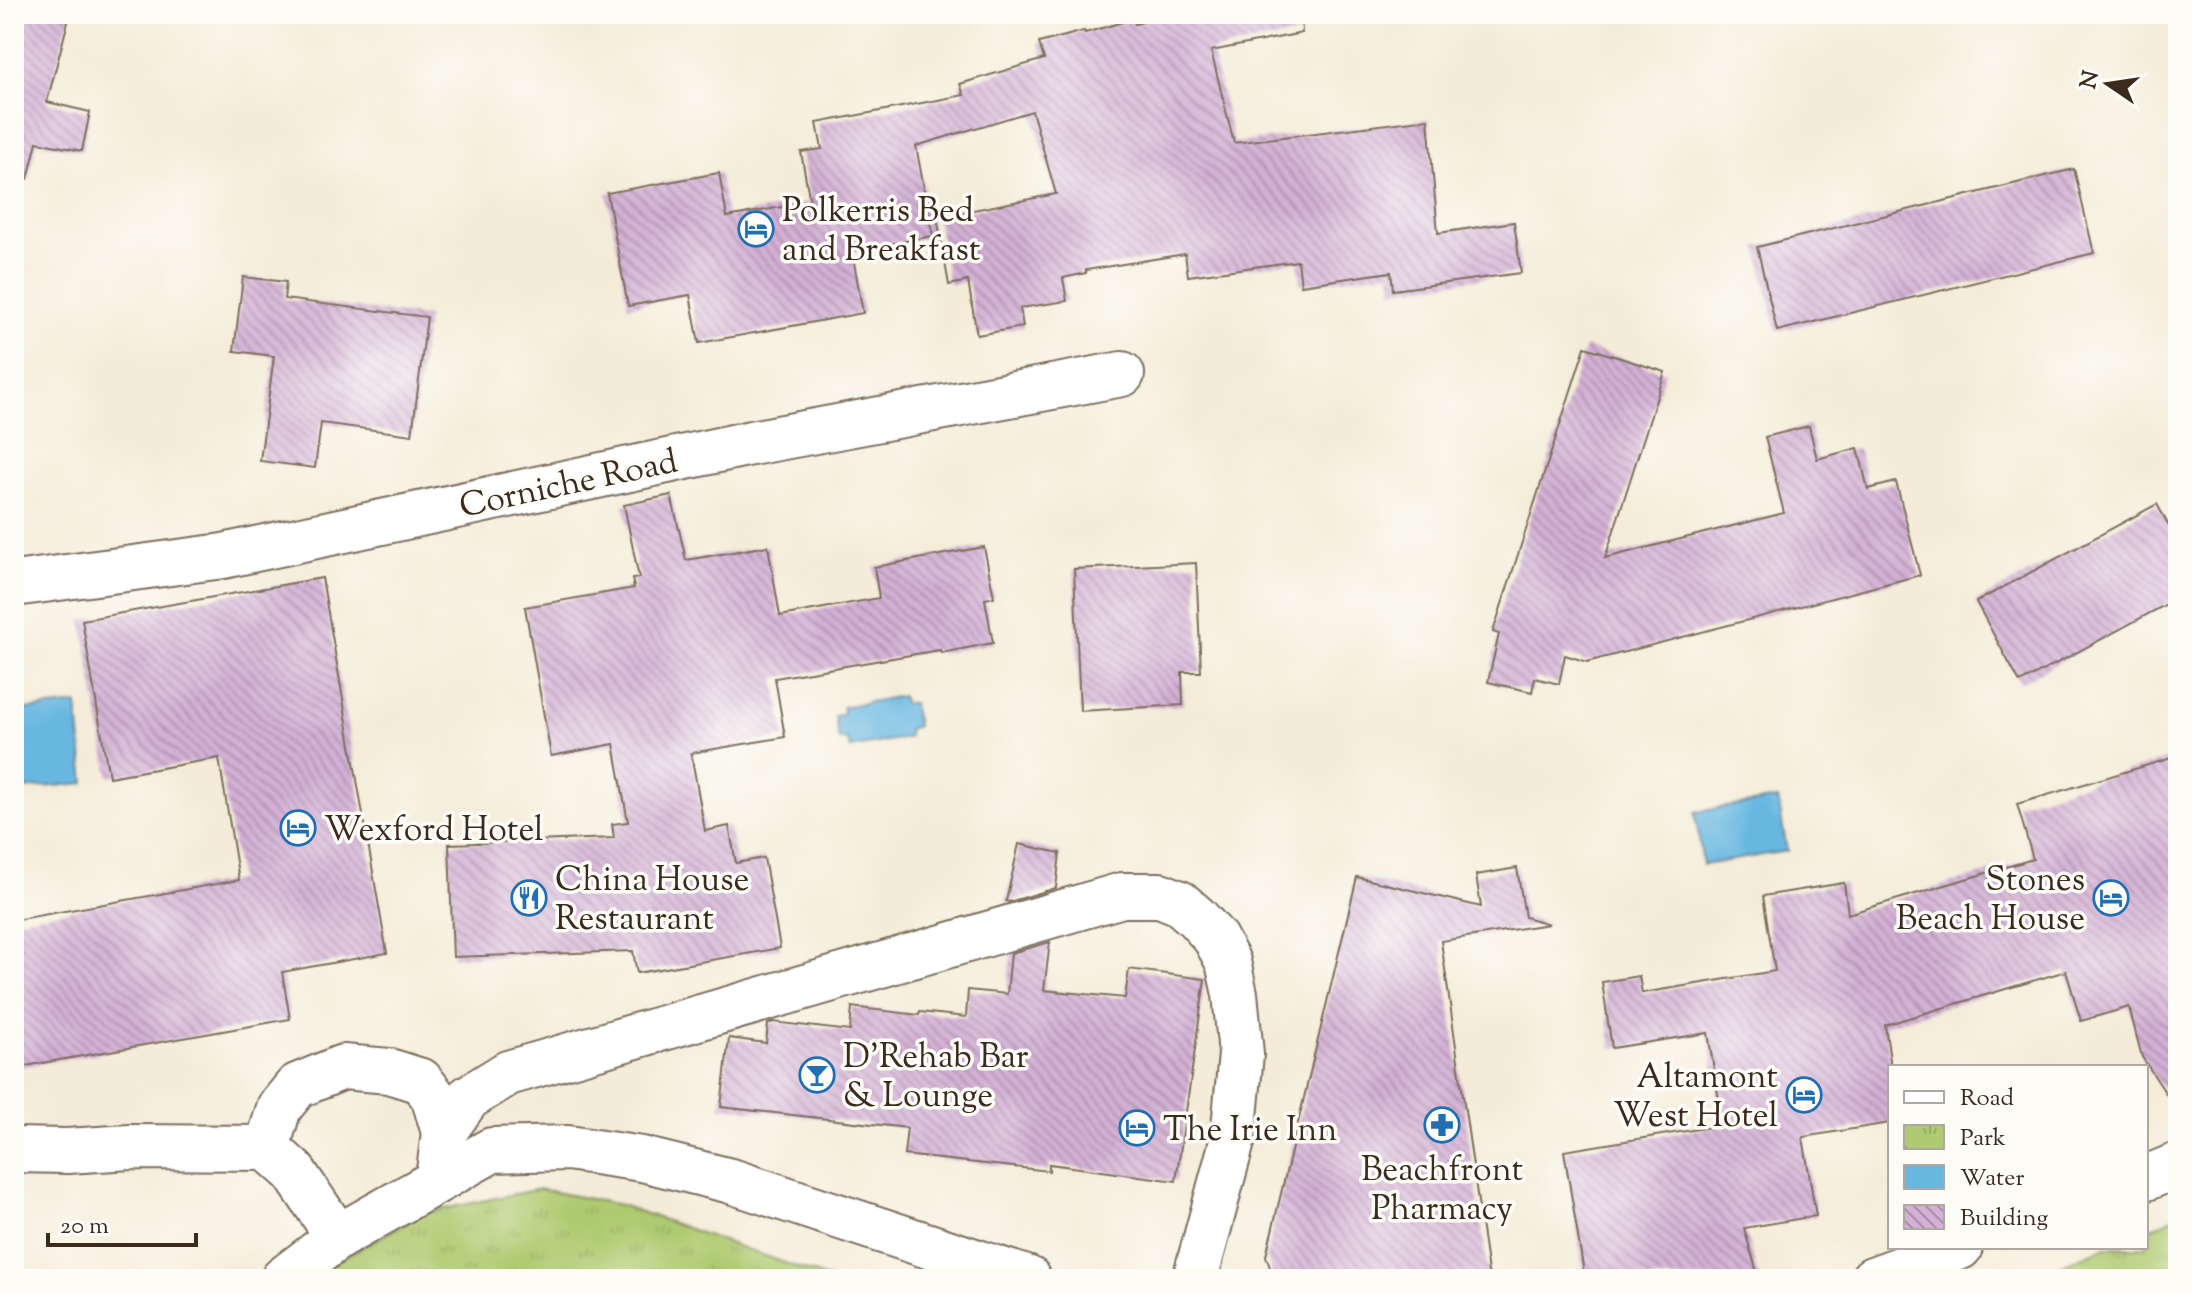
<svg xmlns="http://www.w3.org/2000/svg" width="2192" height="1293" font-family="'Sorts Mill Goudy',serif">
<style>
.park{fill:url(#park-tufts);stroke:#757a48;stroke-width:2}
.water{fill:#67b7e1;stroke:#517080;stroke-width:2}
.building{fill:url(#building-back-hatch)}
.lines{fill:none;stroke-linecap:round;stroke-linejoin:round}
.minor-casing{stroke:#7c6e5f;stroke-width:48}
.major-casing{stroke:#7c6e5f;stroke-width:48}
.minor{stroke:#fff;stroke-width:44}
.major{stroke:#fff;stroke-width:44}
.labels{text-anchor:middle;stroke-width:7;stroke-linejoin:round;paint-order:stroke}
.poi-label{font-size:34px;fill:#3b2a1e;stroke:#fdfcf7;text-anchor:start}
.street-label{font-size:34px;fill:#3b2a1e;stroke:#fdfcf7}
</style>
<defs>
<pattern id="park-tufts" width="24" height="20" patternUnits="userSpaceOnUse" patternTransform="scale(2)"><rect width="24" height="20" fill="#afcb71"/><path d="M3 7l-1-3M5 7V3M7 7l1-3M15 17l-1-3M17 17v-4M19 17l1-3" fill="none" stroke="#97ae61"/></pattern>
<pattern id="building-back-hatch" width="6" height="6" patternUnits="userSpaceOnUse" patternTransform="scale(2)"><rect width="6" height="6" fill="#d3b0d5"/><path d="M-1 5l2 2M0 0l6 6M5-1l2 2" fill="none" stroke="#ac8fac"/></pattern>
</defs>
<rect width="100%" height="100%" fill="#fdfcf7"/>
<filter id="ink" filterUnits="userSpaceOnUse"><feTurbulence type="fractalNoise" baseFrequency=".0125" numOctaves="2"/><feDisplacementMap in="SourceGraphic" scale="16" xChannelSelector="R" yChannelSelector="G"/><feConvolveMatrix kernelMatrix="1 2 1 2 8 2 1 2 1" color-interpolation-filters="sRGB"/></filter>
<filter id="wash" filterUnits="userSpaceOnUse"><feTurbulence type="fractalNoise" baseFrequency=".006" numOctaves="4" result="noise"/><feDisplacementMap in="SourceGraphic" scale="32" xChannelSelector="R" yChannelSelector="G"/><feGaussianBlur stdDeviation="1.8" result="paint"/><feColorMatrix in="noise" values="0 0 0 0 0 0 0 0 0 0 0 0 0 0 0 0 0 1.4 0 .05"/><feComposite in="paint" operator="in"/></filter>
<g filter="url(#wash)">
<rect width="100%" height="100%" fill="#f4ecd8"/>
<!-- park -->
<path class="park" d="M539 1189 621 1205 830 1279H304L424 1213Z
M2178 1216V1279H2030L2105 1247H2146V1230Z"/>
<!-- water -->
<path class="water" d="M902 696 904 704 912 703 917 726 908 729 909 737 850 748 847 739 839 740 835 716 844 714 842 707Z
M77 704 85 783 14 790V711Z
M1778 799 1787 851 1703 865 1695 812Z"/>
<g id="blocks">
<!-- building -->
<path class="building" d="M14 14H70L47 102 90 112 82 151 37 142 28 179 14 177Z
M1173 14H1301L1302 33 1211 51 1234 143 1428 119 1438 233 1514 222 1521 273 1393 290 1391 272 1301 285 1298 261 1188 276 1185 254 1086 270V273L1063 278 1067 301 1020 308 1023 327 977 335 968 281 949 285 937 217 1056 194 1032 111 916 146 933 236 852 251 863 313 699 343 690 295 628 306 607 193 719 173 727 217 810 202 801 152 822 149 817 123 964 95 960 84 1044 59 1039 43 1084 31 1085 33 1133 19 1135 24Z
M2074 169 2094 253 1777 331 1757 247Z
M243 277 286 282 284 299 427 317 412 435 321 423 315 468 260 461 274 356 234 351Z
M1585 347 1665 372 1605 558 1784 513 1765 437 1809 426 1817 459 1858 448 1868 489 1896 482 1920 575 1587 662 1565 655 1559 684 1535 678 1532 692 1488 682 1499 634 1493 632Z
M671 495 686 560 768 546 780 616 879 598 874 567 984 547 994 597 985 599 993 643 941 653 940 650 775 678 785 737 691 753 705 831 729 826 736 863 764 858 780 948 637 973 633 951 453 957 449 844 614 838 612 824 628 822 614 744 551 756 525 607 634 588 632 579 639 578 624 505Z
M2157 504 2178 543V598L2020 683 1976 602Z
M1196 563 1201 672H1182L1183 705 1080 711 1074 569Z
M322 578 387 953 282 972 290 1019 14 1068V920L239 880 219 758 109 777 82 620Z
M2178 756V1112L2142 1057 2129 1007 2081 1021 2066 971 1885 1025 1890 1060V1123L1803 1137 1816 1216 1744 1228 1759 1279H1585L1564 1151 1723 1125 1708 1033 1612 1048 1602 982 1639 976 1642 993 1775 971 1763 896 1844 883 1848 914 2033 859 2017 804Z
M1019 844 1060 853 1056 888 1009 902 1006 901Z
M1517 868 1525 917 1549 924 1441 941 1489 1279H1274L1266 1256 1357 877 1481 907 1476 875Z
M1050 942 1044 990 1125 998 1129 969 1205 979 1176 1181 1049 1164V1171L904 1155 907 1128 721 1107 729 1038 766 1043 768 1024 773 1022 850 1031 852 1007 919 1015 920 1012 966 1017 968 990 1007 994 1011 953Z"/>
</g>
</g>
<g filter="url(#ink)">
<use href="#blocks" fill-opacity="0" stroke="#7c6e5f" stroke-width="2"/>
<g class="lines">
<defs>
<path id="minor" d="M14 584 223 556 751 443 1122 374
M267 1148 279 1108 297 1086 343 1067 389 1071 421 1081 433 1096 444 1132
M14 1150 67 1151 130 1147 267 1148 294 1172 338 1237
M438 1179 444 1132 468 1098 508 1073 1122 895H1160L1180 903 1197 918 1215 938 1228 962 1235 994 1241 1054 1233 1138 1195 1279"/>
<path id="major" d="M2146 1178 2178 1165
M283 1279 338 1237 492 1150 568 1148 642 1159 731 1181 1029 1279
M1873 1279 1960 1247"/>
</defs>
<!-- minor casing -->
<use href="#minor" class="minor-casing"/>
<!-- major casing -->
<use href="#major" class="major-casing"/>
<!-- minor -->
<use href="#minor" class="minor"/>
<!-- major -->
<use href="#major" class="major"/>
</g>
</g>
<!-- icons -->
<defs>
<symbol id="hotel-ring" viewBox="-11 -11 22 22"><circle r="9.5" fill="#fdfcf7" stroke="#1f6fb2" stroke-width="1.5"/><path d="M-6-4.5h1.5V1H6V5H4.5V3h-9V5H-6ZM-4 0a1.8 1.8 0 1 1 3.6 0ZM.5 0V-2.5h3Q6-2.5 6 0Z" fill="#1f6fb2"/></symbol>
<symbol id="restaurant-ring" viewBox="-11 -11 22 22"><circle r="9.5" fill="#fdfcf7" stroke="#1f6fb2" stroke-width="1.5"/><path d="M-5-6h1v4h1v-4h1v4h1v-4h1v5L-1.5 .5V6h-2V.5L-5-1ZM5-6V6H3V1.5H1.5Q1.5-4 5-6Z" fill="#1f6fb2"/></symbol>
<symbol id="bar-ring" viewBox="-11 -11 22 22"><circle r="9.5" fill="#fdfcf7" stroke="#1f6fb2" stroke-width="1.5"/><path d="M-6-5H6L.8 .8V4.5H3.5V6h-7V4.5H-.8V.8Z" fill="#1f6fb2"/></symbol>
<symbol id="pharmacy-ring" viewBox="-11 -11 22 22"><circle r="9.5" fill="#fdfcf7" stroke="#1f6fb2" stroke-width="1.5"/><path d="M-2-6h4v4h4v4h-4v4h-4v-4h-4v-4h4Z" fill="#1f6fb2"/></symbol>
</defs>
<g fill-rule="evenodd">
<use href="#hotel-ring" x="736" y="209" width="40" height="40"/>
<use href="#hotel-ring" x="278" y="808" width="40" height="40"/>
<use href="#restaurant-ring" x="509" y="878" width="40" height="40"/>
<use href="#hotel-ring" x="2091" y="878" width="40" height="40"/>
<use href="#bar-ring" x="797" y="1055" width="40" height="40"/>
<use href="#hotel-ring" x="1784" y="1075" width="40" height="40"/>
<use href="#pharmacy-ring" x="1422" y="1105" width="40" height="40"/>
<use href="#hotel-ring" x="1117" y="1108" width="40" height="40"/>
</g>
<g class="labels">
<!-- poi labels -->
<g class="poi-label">
<text x="782" y="221">Polkerris Bed<tspan x="782" dy="39">and Breakfast</tspan></text>
<text x="324" y="840">Wexford Hotel</text>
<text x="555" y="890">China House<tspan x="555" dy="39">Restaurant</tspan></text>
<text x="2085" y="890" text-anchor="end">Stones<tspan x="2085" dy="39">Beach House</tspan></text>
<text x="843" y="1067">D'Rehab Bar<tspan x="843" dy="39">&amp; Lounge</tspan></text>
<text x="1778" y="1087" text-anchor="end">Altamont<tspan x="1778" dy="39">West Hotel</tspan></text>
<text x="1163" y="1140">The Irie Inn</text>
<text x="1442" y="1180" text-anchor="middle">Beachfront<tspan x="1442" dy="39">Pharmacy</tspan></text>
</g>
<!-- street labels -->
<g class="street-label">
<text transform="translate(568 482) rotate(-12)" y="12">Corniche Road</text>
</g>
</g>
<!-- margin -->
<rect width="2192" height="1293" fill="none" stroke="#fdfcf7" stroke-width="48"/>
<!-- legend -->
<rect x="1888" y="1065" width="260" height="184" fill="#fdfcf7" stroke="#afa8a0" stroke-width="2"/>
<rect x="1904" y="1091" width="40" height="12" fill="#ffffff" stroke="#afa8a0" stroke-width="2"/>
<text x="1960" y="1105" font-size="24" fill="#3b2a1e">Road</text>
<rect x="1904" y="1125" width="40" height="24" fill="url(#park-tufts)" stroke="#afa8a0" stroke-width="2"/>
<text x="1960" y="1145" font-size="24" fill="#3b2a1e">Park</text>
<rect x="1904" y="1165" width="40" height="24" fill="#67b7e1" stroke="#afa8a0" stroke-width="2"/>
<text x="1960" y="1185" font-size="24" fill="#3b2a1e">Water</text>
<rect x="1904" y="1205" width="40" height="24" fill="url(#building-back-hatch)" stroke="#afa8a0" stroke-width="2"/>
<text x="1960" y="1225" font-size="24" fill="#3b2a1e">Building</text>
<!-- north arrow -->
<g transform="translate(2108 84) rotate(283)" stroke="#fdfcf7" stroke-width="6" paint-order="stroke">
<path d="M0-6L14 30L0 20L-14 30Z" fill="#3b2a1e"/>
<text y="-12" font-size="22" font-weight="bold" text-anchor="middle" fill="#3b2a1e">N</text>
</g>
<!-- scale -->
<path d="M48 1233v12h148v-12" fill="none" stroke="#3b2a1e" stroke-width="4"/>
<text x="60" y="1233" font-size="24" fill="#3b2a1e" stroke="#fdfcf7" stroke-width="6" paint-order="stroke">20 m</text>
</svg>
